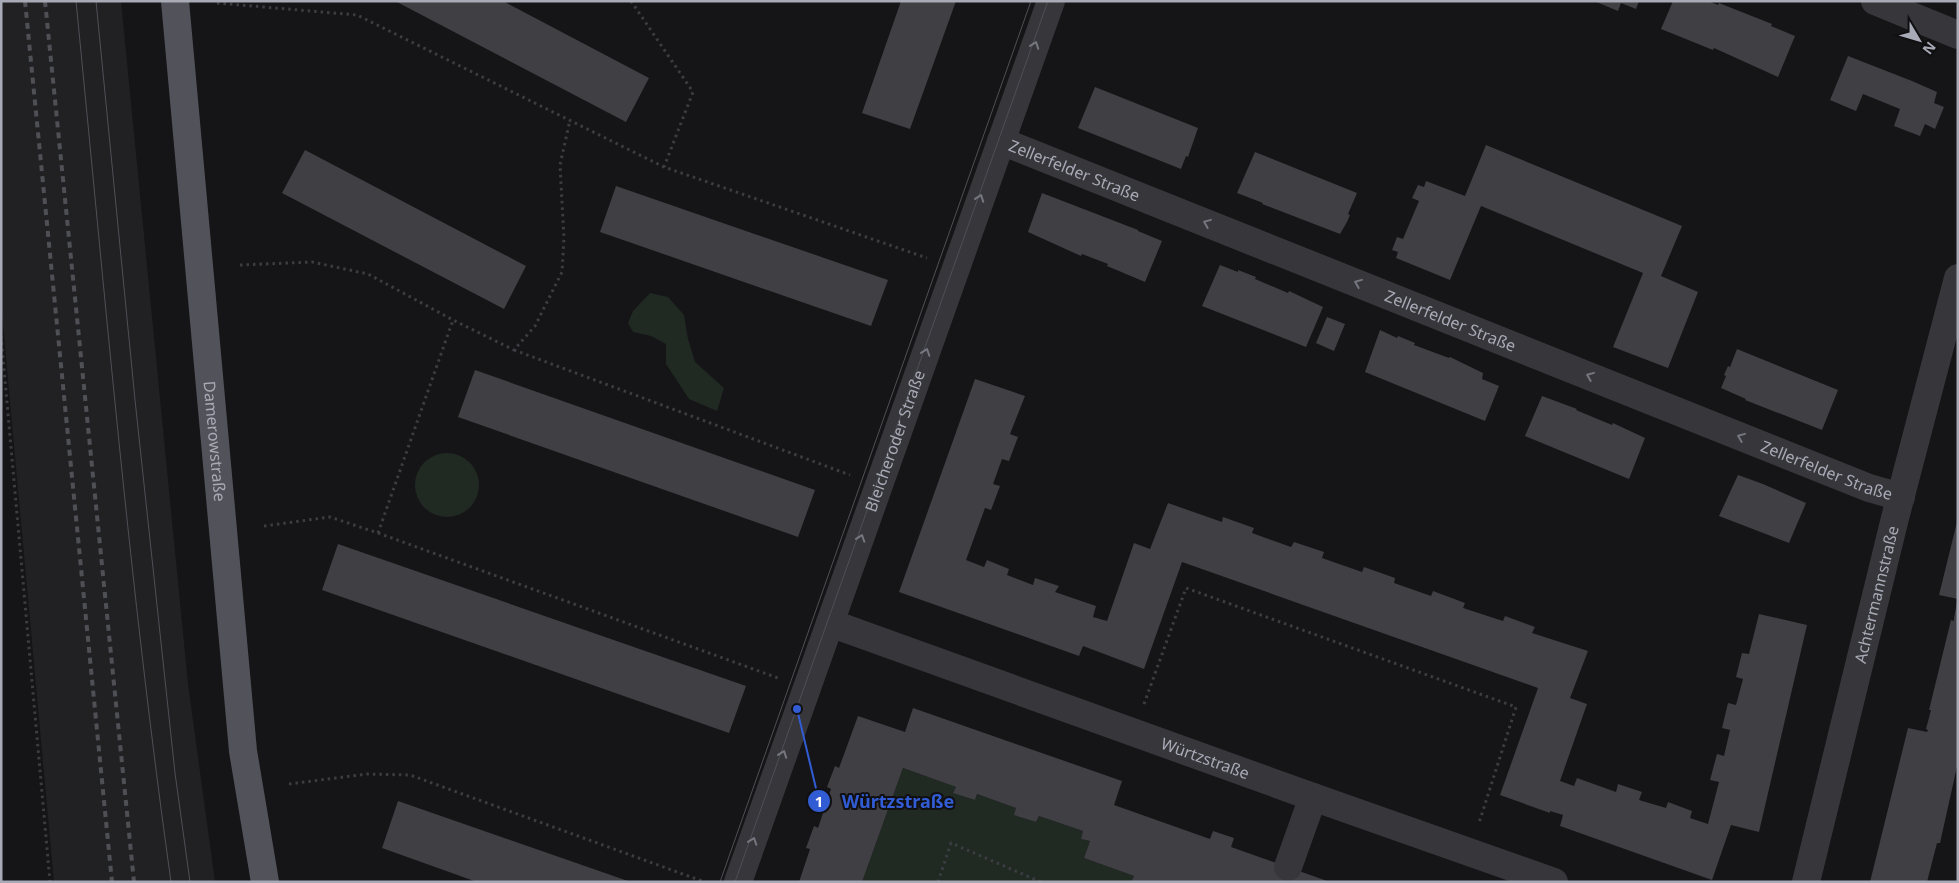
<svg xmlns="http://www.w3.org/2000/svg" width="1959" height="883" font-family="'Noto Sans',sans-serif">
<style>
.built{fill:#212124}
.green{fill:#212923}
.building{fill:#3f3f44}
.lines{fill:none;stroke-linecap:round;stroke-linejoin:round}
.path{stroke:#3c3d42;stroke-width:3;stroke-dasharray:2.5 4;stroke-linecap:butt}
.minor{stroke:#36363b;stroke-width:28}
.major{stroke:#52535a;stroke-width:28}
.tram{stroke:#4f5056;stroke-width:1}
.rail{stroke:#4f5056;stroke-width:4;stroke-dasharray:6 5;stroke-linecap:butt}
.oneway{stroke:#75767f}
.labels{text-anchor:middle;stroke-width:4;stroke-linejoin:round;paint-order:stroke}
.street-label{font-size:16px;fill:#a8aab6;stroke:#101012}
.leader{fill:none;stroke:#325cd3;stroke-width:2}
.callout-dot{fill:#325cd3;stroke:#101012;stroke-width:2}
.mark-label{font-size:15px;text-anchor:middle;font-weight:bold;fill:#fff}
.callout-label{font-size:18px;text-anchor:middle;font-weight:bold;fill:#325cd3;stroke:#101012;stroke-width:4;stroke-linejoin:round;paint-order:stroke}
</style>
<rect width="100%" height="100%" fill="#151517"/>
<!-- built -->
<path class="built" d="M1 1H121L188 684 215 882H54L1 303Z"/>
<!-- green -->
<path class="green" d="M650 293 668 297 684 315 688 339 695 362 724 388 717 411 689 399 666 364V344L651 336 633 332 628 323 633 311Z
M415 485a32 32 0 1 1 64 0a32 32 0 1 1-64 0Z
M903 768 956 787 954 793 975 800 977 794 1016 808 1015 815 1036 822 1039 816 1083 831 1081 839 1090 841 1084 858 1134 876 1131 882H862Z"/>
<!-- building -->
<path class="building" d="M395 1H503L649 78 626 122Z
M901 1H956L910 129 862 113Z
M1594 1H1639L1636 9 1621 3 1618 11Z
M1673 1H1708L1718 5 1719 3 1772 24 1771 26 1795 36 1778 77 1714 48 1713 50 1661 29Z
M1848 56 1912 81 1937 92 1934 103 1944 107 1935 129 1925 124 1920 136 1894 126 1900 109 1863 94 1856 111 1830 100Z
M1095 87 1198 128 1188 157 1186 156 1181 169 1078 128Z
M1486 145 1682 226 1661 276 1698 292 1668 368 1613 347 1643 273 1481 206 1450 280 1396 258 1398 252 1392 250 1397 237 1403 239 1419 201 1412 198 1418 185 1424 187 1426 181 1465 196Z
M305 150 526 266 504 309 282 193Z
M1255 152 1357 193 1348 214 1350 215 1347 222 1340 234 1262 204 1263 203 1237 193Z
M616 186 888 280 871 326 600 232Z
M1042 193 1138 230V231L1162 241 1145 282 1107 266 1108 264 1082 254 1081 256 1028 232Z
M1220 265 1238 272V270L1256 277 1255 279 1288 293 1289 291 1323 307 1306 347 1202 306Z
M1327 317 1345 324 1334 351 1316 343Z
M1380 330 1397 338 1398 336 1415 343 1414 345 1449 358 1450 357 1483 373 1482 379 1499 386 1485 421 1365 372Z
M1737 349 1838 390 1822 430 1745 400 1746 399 1721 388 1726 376 1724 375 1728 366 1730 367Z
M475 370 815 490 798 537 458 417Z
M975 379 1025 396 1010 434 1018 437 1009 461 1002 459 993 484 1000 486 991 510 985 508 966 560 984 567 987 560 1009 569 1007 575 1033 585 1035 578 1059 586 1055 592 1096 606 1093 617 1107 621 1134 543 1150 549 1168 503 1222 522 1223 517 1254 528 1252 533 1291 547 1294 542 1324 552 1322 558 1362 572 1364 567 1395 578 1394 583 1431 596 1433 591 1465 603 1463 608 1503 621 1505 616 1535 627 1532 633 1588 651 1570 698 1587 704 1560 781 1574 786 1577 778 1616 792 1618 784 1642 792 1639 800 1666 808 1668 802 1692 811 1690 818 1708 824 1719 782 1710 780 1717 754 1724 756 1730 730 1722 728 1728 703 1736 705 1743 679 1736 677 1742 653 1749 654 1759 614 1807 625 1759 832 1731 825 1712 880 1560 826 1563 815 1550 811V813L1500 795 1538 688 1182 562 1144 669 1083 646 1079 656 899 592Z
M1542 396 1577 409 1576 410 1612 425 1613 423 1645 438 1629 479 1525 436Z
M1738 475 1763 484 1806 503 1789 543 1719 516Z
M1957 522H1958V599L1939 595Z
M338 544 746 686 729 733 322 590Z
M1957 602 1958 762 1940 843H1937L1927 882H1870L1908 728 1927 732 1928 730 1926 729 1931 710H1929L1951 620 1954 621V618Z
M913 708 1122 781 1114 805 1210 839 1213 831 1234 838 1231 847 1330 882H1131L1134 876 1084 858 1090 841 1081 839 1083 831 1039 816 1036 822 1014 815 1016 808 977 794 975 800 953 793 956 787 903 768 862 882H799L810 849 806 848 814 826 818 828 831 789 827 787 835 766 839 768 858 716 905 732Z
M398 801 628 881V882H477L382 848Z"/>
<g class="lines">
<!-- path -->
<path class="path" d="M631 1 693 92 664 167
M217 3 357 15 664 167 927 258
M240 265 312 262 368 274 453 320
M1 336 50 882
M514 350 850 475
M264 526 330 517 378 533 453 320 514 350 535 326 562 272 564 238 560 165 570 120
M378 533 778 678
M1144 704 1186 588 1516 707 1479 823
M289 784 367 774 410 775 702 881
M938 882 951 843 1041 882"/>
<!-- minor -->
<g class="minor">
<path d="M1875 1 1958 35"/>
<path id="s1" d="M1001 141 1869 488 1901 497"/>
<path id="s2" d="M830 623 1313 797 1554 882"/>
<path d="M1288 867 1313 797"/>
<path id="s3" d="M738 882 1051 1"/>
<path id="s4" d="M1806 882 1895 518 1958 278"/>
</g>
<!-- major -->
<path class="major" id="s5" d="M175 1 243 751 265 882"/>
<!-- tram -->
<path class="tram" d="M76 1C105 295 130 590 171 882
M96 1 135 400 175 773 190 882
M720 882 1031 1
M735 882 1048 1"/>
<!-- rail -->
<path class="rail" d="M25 1 112 882
M45 1 134 882"/>
</g>
<!-- one-way arrows -->
<defs><path id="oneway-chevron" d="M-2-3.5L2.5 0L-2 3.5" fill="none" stroke-width="1.6" stroke-linecap="round" stroke-linejoin="round" transform="scale(1.25)"/></defs>
<g class="oneway">
<use href="#oneway-chevron" transform="translate(1035 45) rotate(-70)"/>
<use href="#oneway-chevron" transform="translate(980 198) rotate(-70)"/>
<use href="#oneway-chevron" transform="translate(1207 223) rotate(-158)"/>
<use href="#oneway-chevron" transform="translate(1358 283) rotate(-158)"/>
<use href="#oneway-chevron" transform="translate(926 352) rotate(-71)"/>
<use href="#oneway-chevron" transform="translate(1590 376) rotate(-158)"/>
<use href="#oneway-chevron" transform="translate(1741 437) rotate(-158)"/>
<use href="#oneway-chevron" transform="translate(861 538) rotate(-71)"/>
<use href="#oneway-chevron" transform="translate(783 754) rotate(-70)"/>
<use href="#oneway-chevron" transform="translate(753 841) rotate(-71)"/>
</g>
<g class="labels">
<!-- street labels -->
<g class="street-label">
<text dy="6" stroke="none"><textPath href="#s1" startOffset="79">Zellerfelder Straße</textPath></text>
<text dy="6" stroke="none"><textPath href="#s1" startOffset="484">Zellerfelder Straße</textPath></text>
<text dy="6" stroke="none"><textPath href="#s5" startOffset="442">Damerowstraße</textPath></text>
<text dy="6" stroke="none"><textPath href="#s3" startOffset="468">Bleicheroder Straße</textPath></text>
<text dy="6" stroke="none"><textPath href="#s1" startOffset="889">Zellerfelder Straße</textPath></text>
<text dy="6" stroke="none"><textPath href="#s4" startOffset="296">Achtermannstraße</textPath></text>
<text dy="6" stroke="none"><textPath href="#s2" startOffset="399">Würtzstraße</textPath></text>
</g>
</g>
<!-- callouts -->
<path class="leader" d="M797 709L819 801"/>
<g class="callout-dot">
<circle cx="797" cy="709" r="5"/>
<circle cx="819" cy="801" r="12"/>
</g>
<g class="mark-label">
<text x="819" y="807">1</text>
</g>
<g class="callout-label">
<text x="898" y="808">Würtzstraße</text>
</g>
<!-- border -->
<rect width="1959" height="883" fill="none" stroke="#a8aab6" stroke-width="5"/>
<!-- north arrow -->
<g transform="translate(1919 40) rotate(128)" stroke="#101012" stroke-width="4" paint-order="stroke">
<path d="M0-4L9 19L0 12L-9 19Z" fill="#a8aab6"/>
<text y="-8" font-size="14" font-weight="bold" text-anchor="middle" fill="#a8aab6">N</text>
</g>
</svg>
